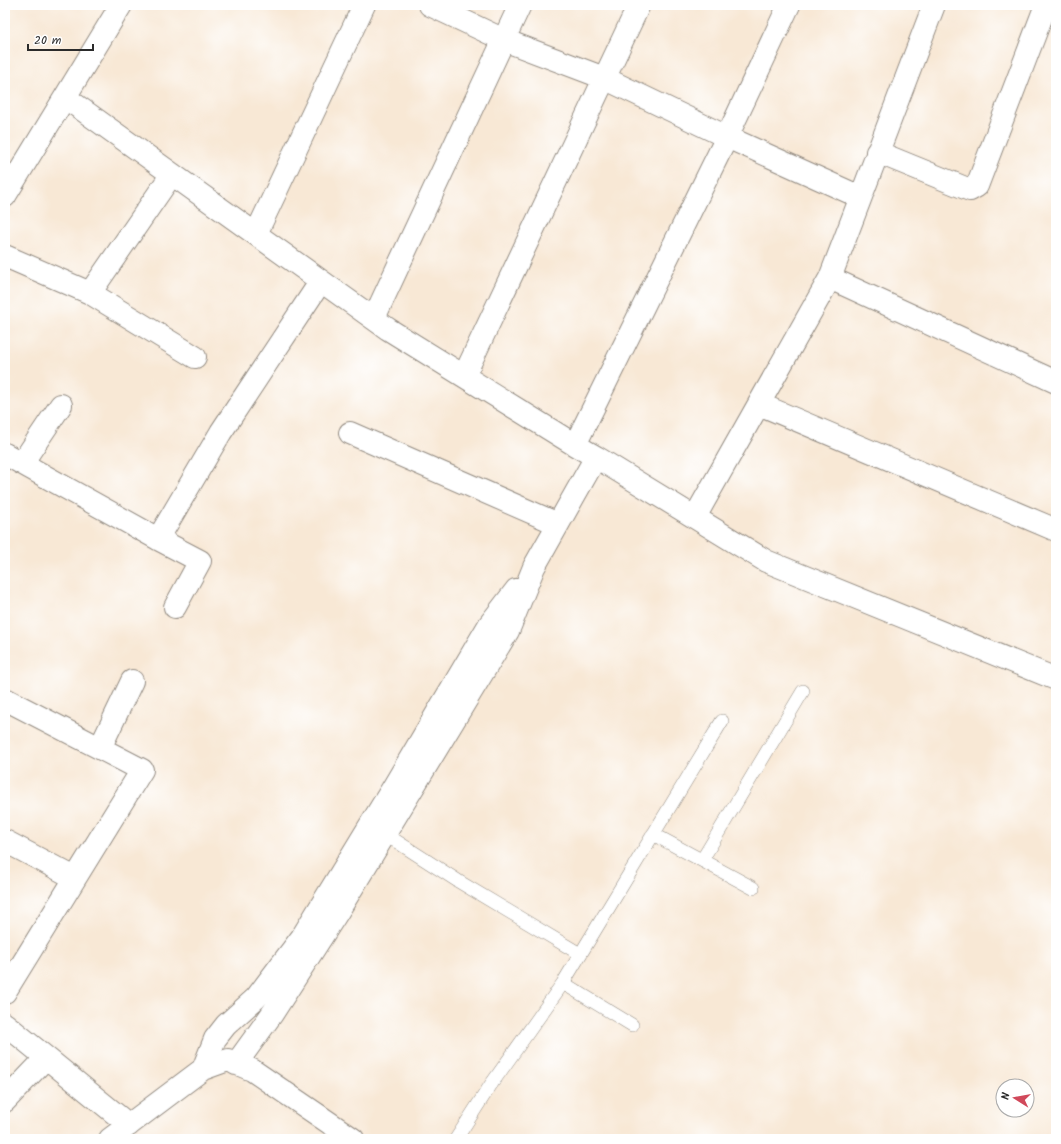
<svg xmlns="http://www.w3.org/2000/svg" width="1061" height="1144" font-family="Kalam,sans-serif">
<style>
.lines{fill:none;stroke-linecap:round;stroke-linejoin:round}
.service-casing{stroke:#928a80;stroke-width:14}
.minor-casing{stroke:#928a80;stroke-width:24}
.service{stroke:#fff;stroke-width:13}
.minor{stroke:#fff;stroke-width:22}
</style>
<rect width="100%" height="100%" fill="#fff"/>
<filter id="ink" filterUnits="userSpaceOnUse"><feTurbulence type="fractalNoise" baseFrequency=".025" numOctaves="2"/><feDisplacementMap in="SourceGraphic" scale="8" xChannelSelector="R" yChannelSelector="G"/><feConvolveMatrix kernelMatrix="1 2 1 2 8 2 1 2 1" color-interpolation-filters="sRGB"/></filter>
<filter id="wash" filterUnits="userSpaceOnUse"><feTurbulence type="fractalNoise" baseFrequency=".012" numOctaves="4" result="noise"/><feDisplacementMap in="SourceGraphic" scale="16" xChannelSelector="R" yChannelSelector="G"/><feGaussianBlur stdDeviation="0.9" result="paint"/><feColorMatrix in="noise" values="0 0 0 0 0 0 0 0 0 0 0 0 0 0 0 0 0 1.4 0 .05"/><feComposite in="paint" operator="in"/></filter>
<g filter="url(#wash)">
<rect width="100%" height="100%" fill="#f8e8d5"/>
</g>
<g filter="url(#ink)">
<g class="lines">
<defs>
<path id="service" d="M653 834 753 888
M385 836 396 841 458 881 580 954
M702 860 803 691
M563 983 632 1025
M456 1139 490 1086 563 983 722 721"/>
<path id="minor" d="M430 5 504 40 604 78 727 137 860 197
M66 98 388 329 575 445 596 457
M877 152 970 190 977 186 1046 5
M5 196 121 5
M256 234 364 5
M5 256 90 293 195 357
M830 278 1056 382
M90 293 172 174
M374 318 520 5
M464 376 639 5
M759 404 1056 530
M350 433 558 524
M575 445 727 137 789 5
M5 454 158 539 200 561 175 607
M22 463 61 405
M695 517 830 278 934 5
M158 539 221 432 321 281
M5 699 142 770 5 992
M100 748 132 681
M5 841 75 878
M5 1024 129 1125
M236 1064 272 1014 337 913 508 631 534 567 596 457 766 561 1056 679
M203 1069 215 1039 226 1025 256 998 302 937 394 786 489 625 516 590
M5 1101 46 1058
M110 1139 203 1069 228 1060 252 1070 353 1139"/>
</defs>
<!-- service casing -->
<use href="#service" class="service-casing"/>
<!-- minor casing -->
<use href="#minor" class="minor-casing"/>
<!-- service -->
<use href="#service" class="service"/>
<!-- minor -->
<use href="#minor" class="minor"/>
</g>
</g>
<!-- margin -->
<rect width="1061" height="1144" fill="none" stroke="#fff" stroke-width="20"/>
<!-- north arrow -->
<g transform="translate(1015 1098) rotate(281)"><circle r="19" fill="#ffffff" stroke="#aaaaaa"/>
<path d="M0-3L7 15L0 10L-7 15Z" fill="#d1495b"/>
<text y="-6" font-size="11" font-weight="bold" text-anchor="middle" fill="#2b2b2b">N</text>
</g>
<!-- scale -->
<path d="M28 44v6h65v-6" fill="none" stroke="#2b2b2b" stroke-width="2"/>
<text x="34" y="44" font-size="12" fill="#2b2b2b" stroke="#ffffff" stroke-width="3" paint-order="stroke">20 m</text>
</svg>
